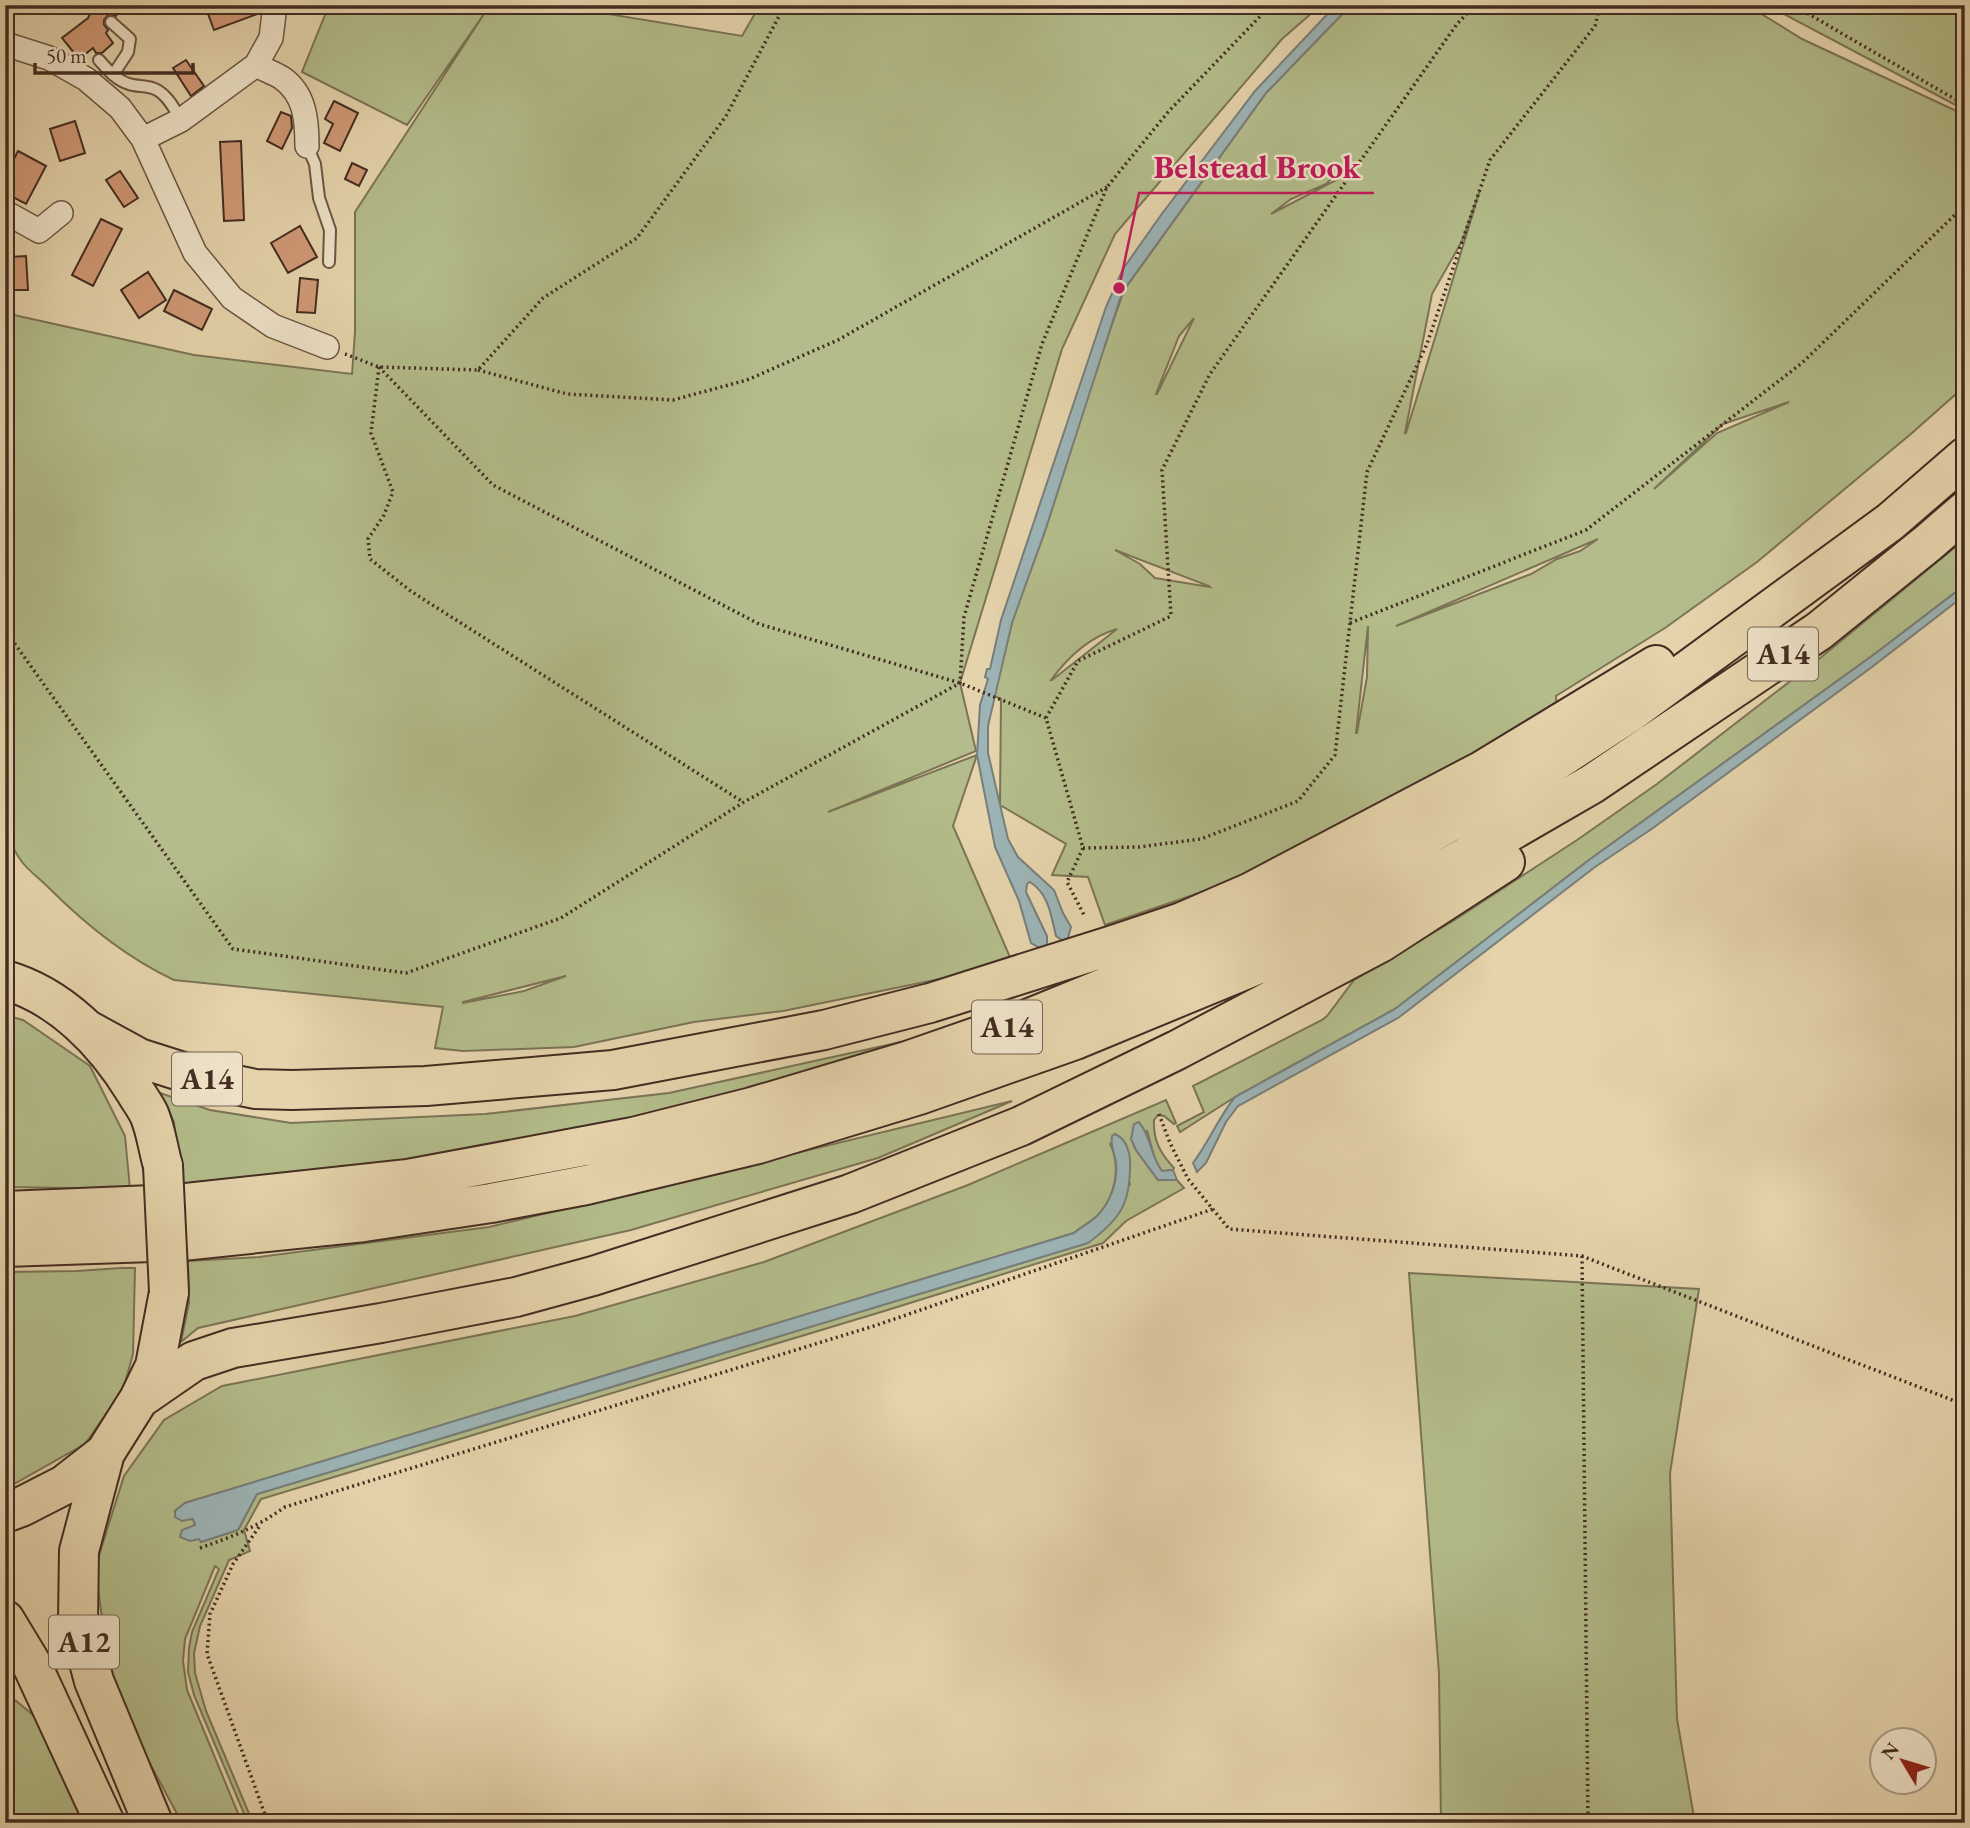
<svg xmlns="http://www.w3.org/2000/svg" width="1970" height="1828" font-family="'EB Garamond',serif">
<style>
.green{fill:#b3bc8a;stroke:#7b7456;stroke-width:2;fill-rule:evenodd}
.water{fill:#9cb4b6;stroke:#787e7b;stroke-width:2}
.building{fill:#d09976;stroke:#432d22;stroke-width:2}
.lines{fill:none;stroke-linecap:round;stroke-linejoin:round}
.lane-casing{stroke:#6c5644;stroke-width:14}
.street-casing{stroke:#6c5644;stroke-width:26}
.highway-casing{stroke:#432d22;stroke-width:42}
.path{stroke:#432d22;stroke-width:3.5;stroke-dasharray:2 3.5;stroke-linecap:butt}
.lane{stroke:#eee2c8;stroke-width:10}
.street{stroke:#eee2c8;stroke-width:23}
.highway{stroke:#e5d3ab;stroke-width:38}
.highway-bridge-casing{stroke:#432d22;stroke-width:42;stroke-linecap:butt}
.highway-bridge{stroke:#e5d3ab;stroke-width:38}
.labels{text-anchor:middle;stroke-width:5;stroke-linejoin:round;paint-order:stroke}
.shield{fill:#eee2c8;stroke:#766354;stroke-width:2}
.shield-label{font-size:30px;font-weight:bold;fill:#432d22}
.leader{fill:none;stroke:#c2185b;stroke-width:2.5}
.callout-dot{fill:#c2185b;stroke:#eee2c8;stroke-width:2.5}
.callout-label{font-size:33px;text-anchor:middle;font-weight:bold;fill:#c2185b;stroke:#eee2c8;stroke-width:5;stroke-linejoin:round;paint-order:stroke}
</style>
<rect width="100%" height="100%" fill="#e5d3ab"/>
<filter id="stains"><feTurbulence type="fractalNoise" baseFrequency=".00286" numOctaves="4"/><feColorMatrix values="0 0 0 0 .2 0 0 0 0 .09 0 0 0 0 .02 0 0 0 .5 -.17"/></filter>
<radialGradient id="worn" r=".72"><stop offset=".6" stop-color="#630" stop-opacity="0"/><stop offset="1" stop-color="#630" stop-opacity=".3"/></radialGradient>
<!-- green -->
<path class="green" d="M329 5H611L608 14 742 36 760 5H1321L1282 39 1115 234 1062 349 960 683 976 751 828 812 977 755 953 826 1013 964 783 1011 694 1022 574 1047 463 1051 435 1048 443 1007 174 980C127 958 86 925 49 888 40 879 29 871 22 862 14 852 9 839 5 828V313L194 355 352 374 355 332V212L486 11 407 125 302 72ZM566 976 524 991 463 1003V1002Z
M1351 5H1599L1598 12 1600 5H1747L1802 39 1965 115V386L1912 433 1757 562 1665 628 1556 696 1557 710 1234 881 1105 925 1088 877 1052 875 1066 844 1000 805 1001 699 994 696 1013 618 1044 534 1091 385 1124 290 1266 93ZM1345 166 1350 173 1271 214 1291 199 1326 184ZM1480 190 1406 433H1405L1432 294 1462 241ZM1194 318 1157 394H1156L1179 336ZM1789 402 1717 433 1654 489 1723 424ZM1598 539 1580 551 1557 559 1531 574 1396 626ZM1115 550 1209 586 1210 587 1155 578 1140 564ZM1368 626 1367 677 1357 733H1356ZM1117 629 1052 680H1051C1068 657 1089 637 1117 629Z
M1767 5H1965V110Z
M1965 539V585L1876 653 1589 860 1395 1009 1235 1097 1180 1132 1177 1126 1204 1112 1193 1086 1322 1020 1327 1016 1354 980 1453 921 1577 840 1657 784 1819 659Z
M5 1015 23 1020 90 1066 125 1136 130 1189 5 1187Z
M951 1031 873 1058 510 1148 181 1187 174 1122 160 1093 210 1110 291 1123 485 1114 669 1093Z
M1166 1100 1176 1123 1174 1124 1164 1116 1158 1115 1154 1120C1153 1140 1160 1153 1174 1168L1173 1170 1162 1171 1156 1163 1147 1131 1131 1139 1136 1150 1158 1180H1177L1184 1188 1126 1221 1103 1243 881 1312 261 1499 244 1530 250 1551 229 1560 200 1626 194 1653 195 1673 206 1711 253 1823H248L194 1695 188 1672 189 1648 192 1632 219 1569 215 1566 185 1639 183 1661 187 1690 242 1823H182L113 1695 95 1568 124 1476 164 1420 222 1386 575 1316 764 1262 968 1185ZM1110 1143 1130 1184 1088 1243 257 1494 238 1530 201 1542 193 1519 175 1511 185 1503 1074 1233C1081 1227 1091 1222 1097 1216 1116 1197 1121 1167 1110 1143Z
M1012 1101 878 1158 631 1230 198 1328 181 1342 189 1303 188 1261 259 1257 489 1227Z
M121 1268H135L133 1354 123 1390 85 1444 5 1489V1272L77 1271Z
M1409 1273 1699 1289 1670 1473 1677 1719 1695 1823H1441L1439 1674Z
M5 1692 38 1719 91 1823H18L5 1795Z"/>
<!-- water -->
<path class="water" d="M1336 5H1351L1266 93 1128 284 1120 299 1046 528 1012 623 988 726V753L1008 839 1018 857 1054 890 1063 913 1071 927 1067 941H1063L1056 936C1051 916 1049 894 1030 882L1027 884 1026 892 1047 936V944L1044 947H1038L1031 943 1019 901 995 847 977 755 980 705 988 679 985 677 987 669H990L1001 620 1106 307 1123 269 1161 215 1255 91Z
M1965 585V595L1872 667 1653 828 1595 867 1398 1018 1238 1106 1226 1122 1206 1163 1197 1172 1193 1163C1209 1142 1218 1118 1235 1097L1395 1009 1589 860 1876 653Z
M1139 1122C1152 1138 1150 1155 1162 1171L1173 1170 1177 1180H1158L1136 1150 1131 1139 1134 1124Z
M1115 1134C1126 1139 1129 1149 1130 1160 1131 1202 1122 1218 1088 1243L257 1494 238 1530 201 1542 199 1539 190 1541 180 1537 182 1530 195 1525 193 1519 182 1521 175 1517V1511L185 1503 1074 1233C1081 1227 1091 1222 1097 1216 1110 1203 1118 1182 1116 1163 1115 1154 1110 1145 1112 1136Z"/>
<!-- building -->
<path class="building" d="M94 5H122L116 16 109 14 104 20V25L108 30 106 33 113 43 102 53H96L93 48 79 59 62 38 88 18Z
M222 5H261L260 13 214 30 207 11Z
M186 60 204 86 191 96 173 68Z
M334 101 358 113 340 151 324 143 333 124 325 119Z
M281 112 291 116 292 128 282 149 267 141Z
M75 121 85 153 60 161 50 129Z
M241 141 244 220 224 221 220 142Z
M18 151 46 166 26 204 5 193V176Z
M352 163 367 170 359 186 345 179Z
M120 171 138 198 124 207 106 180Z
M101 219 122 229 93 286 72 275Z
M300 226 317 257 288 273 271 243Z
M26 256 28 290H12L10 257Z
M148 272 166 300 139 318 121 290Z
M300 278 318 280 315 313 297 312Z
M174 290 212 309 202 330 164 311Z"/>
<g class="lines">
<defs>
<path id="lane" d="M111 22 130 39 128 52 113 75
M99 60C107 69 117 81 129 84 138 87 148 85 157 90 168 96 175 110 181 120
M307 146 315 164 319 198 330 230 329 262"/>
<path id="street" d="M5 44 49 58 86 79 120 108 143 139 195 253 232 298 273 326 327 347
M256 65C265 70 274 73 282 78 305 94 307 120 307 146
M143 139 181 120 256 65 271 38 275 5
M5 212 39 231 61 213"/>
<path id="highway" d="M5 980C61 996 105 1042 135 1091 139 1098 145 1106 149 1114 156 1130 158 1149 163 1166
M86 1029 139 1058 199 1077 255 1089 292 1090 426 1086 613 1070 824 1030 930 1003 1113 945 1182 922 1249 893 1483 770 1656 665
M5 1211 177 1204 408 1179 633 1137 752 1107 907 1061 1025 1020 1270 920 1522 783 1632 711 1890 522 1965 457
M5 1247 182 1241 364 1222 491 1203 586 1185 758 1144 919 1095 1075 1040 1288 952 1466 857 1592 784 1819 631 1928 543 1965 511
M139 1399 194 1361 233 1348 381 1323 516 1297 593 1276 850 1194 1021 1126 1177 1050 1380 943 1505 862
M105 1453 79 1551 78 1621 94 1681 153 1823
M5 1513 21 1507 64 1485 105 1453 139 1399 155 1366 169 1292
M5 1620 31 1663 105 1823"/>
</defs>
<!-- lane casing -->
<use href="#lane" class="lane-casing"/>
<!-- street casing -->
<use href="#street" class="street-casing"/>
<!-- highway casing -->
<use href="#highway" class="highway-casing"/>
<!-- path -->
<path class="path" d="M1793 5 1965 105
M345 354 379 367 478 370 543 298 637 238 726 116 785 5
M379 367 493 485 759 624 960 683 1046 718 1083 848 1067 882 1084 915
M379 367 371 433 393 492 384 515 368 539 370 559 412 592 743 802
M478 370 567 394 673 400 747 380 838 340 1107 187
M1350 623 1586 530 1802 363 1965 205
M5 630 233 949 406 973 561 918 744 802 960 683 964 617 1042 344 1107 187 1168 112 1271 5
M1046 718 1078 661 1171 616 1162 470 1210 374 1457 24 1475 5
M1083 848 1139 847 1201 839 1298 801 1335 755 1367 472 1427 344 1490 160 1595 26 1600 5
M1159 1114 1170 1143 1188 1179 1229 1229 1582 1256 1965 1405
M1582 1256 1588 1823
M259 1527 233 1564 210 1614 207 1654 268 1823
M200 1548C234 1536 255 1528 285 1507L877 1325 1213 1209"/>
<!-- lane -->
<use href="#lane" class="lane"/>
<!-- street -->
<use href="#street" class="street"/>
<!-- highway -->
<use href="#highway" class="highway"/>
<defs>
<path id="highway-bridge" d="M163 1166 169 1292"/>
</defs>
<!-- highway-bridge casing -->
<use href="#highway-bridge" class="highway-bridge-casing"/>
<!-- highway-bridge -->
<use href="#highway-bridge" class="highway-bridge"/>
</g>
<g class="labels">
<!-- shield labels -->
<g class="shield">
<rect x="1748" y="627.5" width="70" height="53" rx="5"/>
<rect x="972" y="1000.5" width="70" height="53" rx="5"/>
<rect x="172" y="1052.5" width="70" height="53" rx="5"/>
<rect x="49" y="1615.5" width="70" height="53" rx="5"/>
</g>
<g class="shield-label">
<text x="1783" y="664">A14</text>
<text x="1007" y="1037">A14</text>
<text x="207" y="1089">A14</text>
<text x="84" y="1652">A12</text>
</g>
</g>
<!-- callouts -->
<path class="leader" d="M1119 288L1139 193H1374"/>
<circle class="callout-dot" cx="1119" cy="288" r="7"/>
<g class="callout-label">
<text x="1257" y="178">Belstead Brook</text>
</g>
<!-- margin -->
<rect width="1970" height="1828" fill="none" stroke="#e5d3ab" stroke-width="28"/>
<rect x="7" y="7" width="1956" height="1814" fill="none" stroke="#432d22" stroke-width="3.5"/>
<rect x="14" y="14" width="1942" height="1800" fill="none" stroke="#432d22" stroke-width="2"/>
<!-- north arrow -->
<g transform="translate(1903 1761) rotate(308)"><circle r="33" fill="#eee2c8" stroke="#aa9a86" stroke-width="2"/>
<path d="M0-5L12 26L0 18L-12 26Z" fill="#8f2418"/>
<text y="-10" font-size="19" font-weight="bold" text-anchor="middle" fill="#432d22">N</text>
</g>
<!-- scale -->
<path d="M35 63v10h158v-10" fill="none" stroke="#432d22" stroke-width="3.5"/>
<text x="46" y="63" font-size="21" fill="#432d22" stroke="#eee2c8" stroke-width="5" paint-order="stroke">50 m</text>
<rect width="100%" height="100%" filter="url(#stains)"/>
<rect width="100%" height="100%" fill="url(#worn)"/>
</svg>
